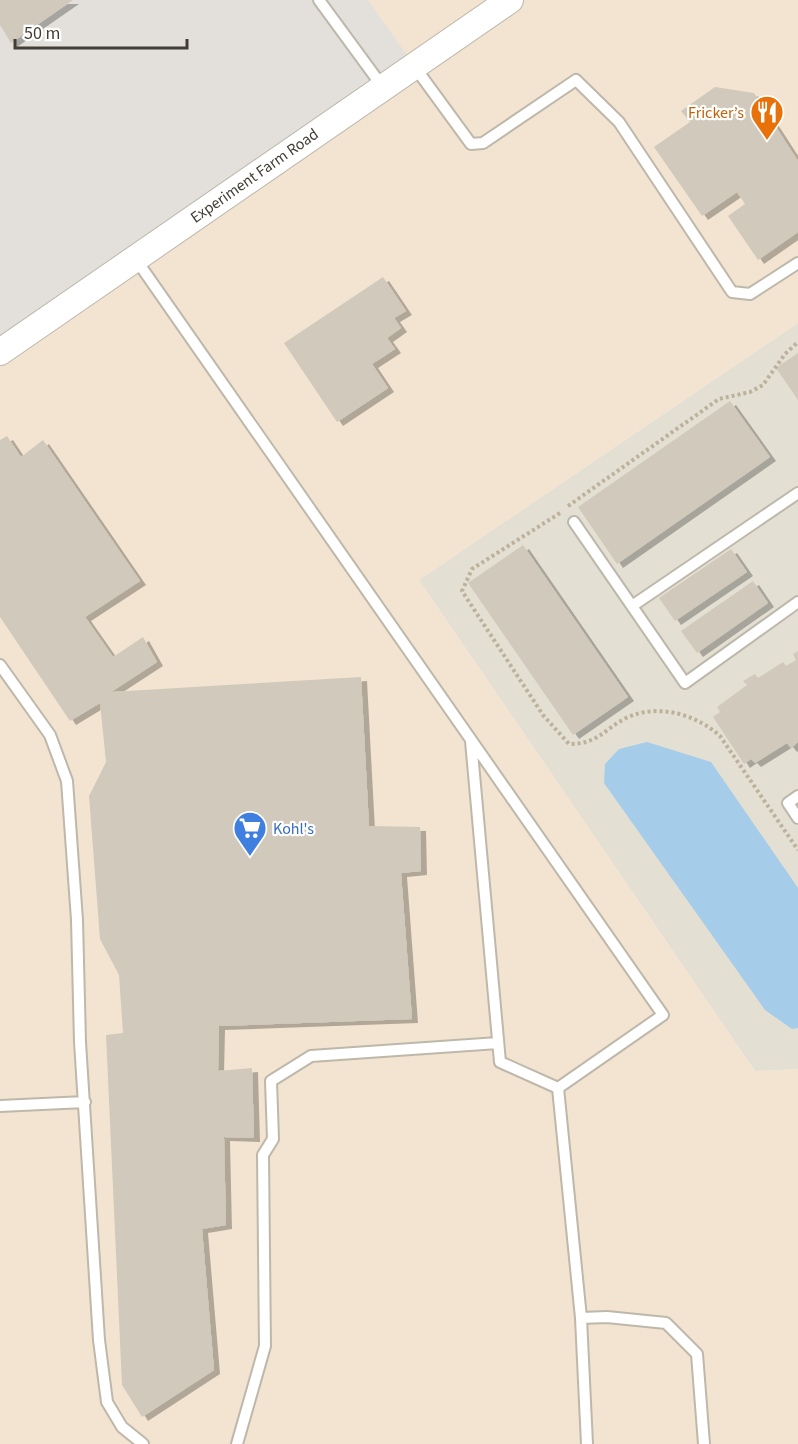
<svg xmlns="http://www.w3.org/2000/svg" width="798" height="1444" font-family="'Source Sans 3',sans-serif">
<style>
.residential{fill:#e4dfd3}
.commercial{fill:#f2e4d1}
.industrial{fill:#e3dfda}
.water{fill:#a5cce9}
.building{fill:#d1c9bb;filter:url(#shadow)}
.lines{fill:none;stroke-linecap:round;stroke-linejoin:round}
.service-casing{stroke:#beb8ab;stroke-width:14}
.tertiary-casing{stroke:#beb8ab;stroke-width:28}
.path{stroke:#bcb19b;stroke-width:4;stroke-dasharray:3 3;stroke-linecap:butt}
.service{stroke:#fff;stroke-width:10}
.tertiary{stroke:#fff;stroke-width:26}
.labels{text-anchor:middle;stroke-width:4.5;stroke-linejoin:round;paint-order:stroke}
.food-label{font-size:16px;fill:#c56008;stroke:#fff;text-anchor:end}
.street-label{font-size:16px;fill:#433e35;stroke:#fff}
.shop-label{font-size:16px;fill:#366cbe;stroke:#fff;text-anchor:start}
</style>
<defs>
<filter id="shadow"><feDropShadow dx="6" dy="4" stdDeviation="0" flood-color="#0004"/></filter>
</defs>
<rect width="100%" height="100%" fill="#f1ede5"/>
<!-- residential -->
<path class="residential" d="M798 323V1069L755 1071 419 580Z"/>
<!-- commercial -->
<path class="commercial" d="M368 0H798V323L419 580 755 1071 798 1069V1444H0V352L413 64Z"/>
<!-- industrial -->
<path class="industrial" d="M0 0H368L414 65 0 352Z"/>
<!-- water -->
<path class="water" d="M647 742 711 762 798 888V1028L792 1029 765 1010 604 783 605 764 619 749Z"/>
<!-- building -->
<path class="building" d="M0 0H73L11 43 0 25Z
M715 87 754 93 798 161V232L758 260 728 216 745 204 737 192 702 216 654 147 690 122 681 111Z
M383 277 406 311 394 318 401 328 387 338 395 349 372 364 388 388 337 422 284 343Z
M798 353V400L776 368Z
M730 401 770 457 617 564 578 507Z
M7 436 21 457 43 440 140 581 85 617 113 657 143 637 157 662 111 692 361 677 369 826 420 827 421 871 401 873 412 1019 219 1026 218 1071 252 1068 254 1138 224 1137 226 1225 202 1229 214 1370 142 1417 122 1385 106 1035 123 1033 119 975 100 939 89 796 106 762 100 703 70 721 0 617V440Z
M523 545 628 697 573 735 468 583Z
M731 549 747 572 675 621 659 598Z
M753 581 768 603 697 653 681 631Z
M798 651V742L791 748 787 743 755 763 751 759 744 764 713 717 720 712 717 707 747 685 743 681 755 674 758 678 783 662 786 666 796 660 793 654Z"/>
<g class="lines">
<defs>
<path id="service" d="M319 0 382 86
M414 66 471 144 483 143 576 80 619 122 732 292 750 294 798 263
M135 258 663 1015 558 1088
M574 522 685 683 798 602
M632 606 798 493
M0 665 50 735 67 781 77 920 80 1042 99 1340 107 1402 122 1427 143 1444
M471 741 500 1062 558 1088 581 1318 587 1444
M798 796 788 803 798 818
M0 1106 85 1102
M581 1318 607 1317 666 1323 697 1354 704 1444
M237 1444 265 1346 263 1155 273 1139 271 1081 311 1056 498 1043"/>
<path id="tertiary" d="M0 352 510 0"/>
</defs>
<!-- service casing -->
<use href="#service" class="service-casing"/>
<!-- tertiary casing -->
<use href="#tertiary" class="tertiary-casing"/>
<!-- path -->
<path class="path" d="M568 506 719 399 750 392 763 385 785 354 798 342
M560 513 472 569 462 591 543 715 569 744C598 744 603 730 626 718 657 703 696 714 720 736L798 850"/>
<!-- service -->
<use href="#service" class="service"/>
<!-- tertiary -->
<use href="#tertiary" class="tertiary"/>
</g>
<!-- icons -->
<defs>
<symbol id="restaurant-pin" viewBox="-11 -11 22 30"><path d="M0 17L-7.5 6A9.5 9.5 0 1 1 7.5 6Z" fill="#e8710a" stroke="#fff"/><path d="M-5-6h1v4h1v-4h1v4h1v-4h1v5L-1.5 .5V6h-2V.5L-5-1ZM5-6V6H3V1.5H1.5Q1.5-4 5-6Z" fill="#fff"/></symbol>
<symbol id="supermarket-pin" viewBox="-11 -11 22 30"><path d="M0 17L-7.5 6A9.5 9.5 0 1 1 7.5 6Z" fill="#3f7fe0" stroke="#fff"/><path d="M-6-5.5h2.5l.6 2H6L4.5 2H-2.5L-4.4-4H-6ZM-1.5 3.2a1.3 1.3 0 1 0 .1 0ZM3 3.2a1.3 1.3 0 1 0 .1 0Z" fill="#fff"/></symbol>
</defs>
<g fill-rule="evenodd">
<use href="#restaurant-pin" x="748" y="93" width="38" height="52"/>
<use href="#supermarket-pin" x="231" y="809" width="38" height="52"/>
</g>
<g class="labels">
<!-- food labels -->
<g class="food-label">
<text x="744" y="118">Fricker’s</text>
</g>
<!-- street labels -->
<g class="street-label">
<text transform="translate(254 175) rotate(-35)" y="6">Experiment Farm Road</text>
</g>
<!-- shop labels -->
<g class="shop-label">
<text x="273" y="834">Kohl's</text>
</g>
</g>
<!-- scale -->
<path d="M15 39v9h172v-9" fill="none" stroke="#433e35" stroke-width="3"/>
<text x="24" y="39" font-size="18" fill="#433e35" stroke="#ffffff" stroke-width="4.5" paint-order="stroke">50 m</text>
</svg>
